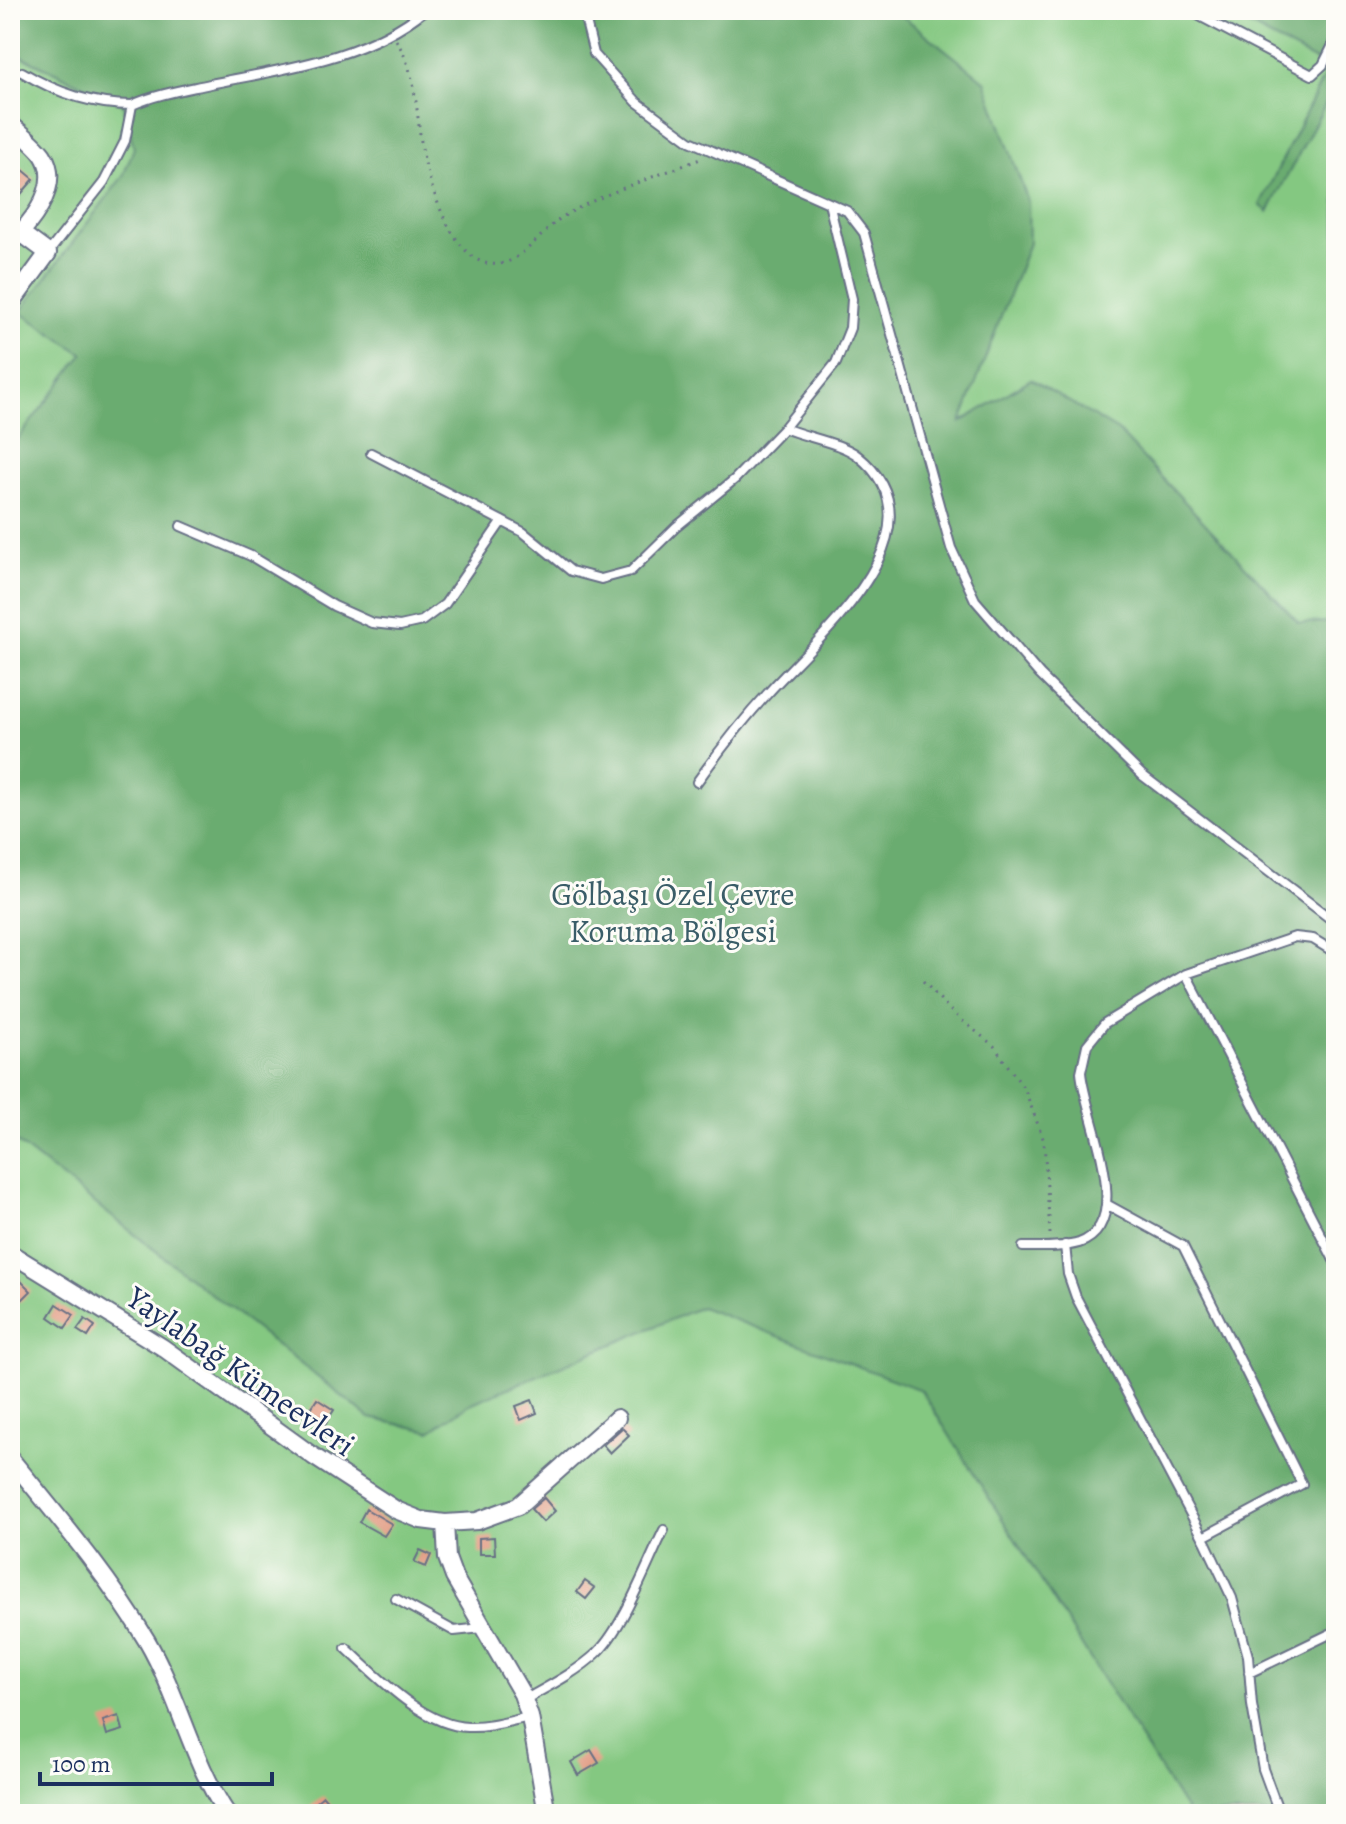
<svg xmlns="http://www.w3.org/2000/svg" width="1346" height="1824" font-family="Alegreya,serif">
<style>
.green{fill:#84c881;stroke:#507c70;stroke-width:2}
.forest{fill:#6bac6f;stroke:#436e66;stroke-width:2}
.building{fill:#e29d85}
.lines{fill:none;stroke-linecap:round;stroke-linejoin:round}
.lane-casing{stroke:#676f85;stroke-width:12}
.street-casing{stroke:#676f85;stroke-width:20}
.path{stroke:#676f85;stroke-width:3;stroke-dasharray:2 6;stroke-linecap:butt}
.lane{stroke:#fff;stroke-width:8}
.street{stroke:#fff;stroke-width:16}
.labels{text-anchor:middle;stroke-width:6;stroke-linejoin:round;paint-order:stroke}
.park-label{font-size:32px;fill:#3a5d68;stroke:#fdfcf7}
.street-label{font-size:32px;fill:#1b2f5e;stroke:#fdfcf7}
</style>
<rect width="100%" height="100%" fill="#fdfcf7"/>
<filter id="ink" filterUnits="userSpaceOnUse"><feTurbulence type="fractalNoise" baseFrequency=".0125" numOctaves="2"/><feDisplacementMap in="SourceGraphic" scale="16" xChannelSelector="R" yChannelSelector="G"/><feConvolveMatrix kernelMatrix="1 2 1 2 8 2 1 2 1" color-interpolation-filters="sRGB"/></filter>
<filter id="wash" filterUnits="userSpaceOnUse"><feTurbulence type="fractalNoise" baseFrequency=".006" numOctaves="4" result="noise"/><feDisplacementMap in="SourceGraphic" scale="32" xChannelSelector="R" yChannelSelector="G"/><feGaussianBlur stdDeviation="1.8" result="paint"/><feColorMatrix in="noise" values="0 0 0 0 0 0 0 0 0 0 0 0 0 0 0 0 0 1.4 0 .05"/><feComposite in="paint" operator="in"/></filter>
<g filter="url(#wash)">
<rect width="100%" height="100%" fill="#f4e6ce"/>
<!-- green -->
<path class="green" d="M10 10H1336V1814H10Z"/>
<!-- forest -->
<path class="forest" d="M10 10H895L985 81 1028 202 1029 243 961 422 1031 379 1118 431 1299 623 1336 622V1814H1188L921 1390 701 1307 470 1404 430 1431 370 1418 10 1137V449L83 354 20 312 123 176 134 148 123 104 10 51Z
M1220 10H1336C1336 29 1332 49 1316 61Z
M1336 52V84L1268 212 1260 205Z"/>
<g id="blocks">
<!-- building -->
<path class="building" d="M10 159 34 179 10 207Z
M19 1279 31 1291 19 1303 10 1294V1288Z
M57 1304 74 1315 65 1328 49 1317Z
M85 1319 95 1326 88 1337 77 1330Z
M317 1399 334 1410 325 1424 308 1413Z
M532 1400 537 1413 521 1420 516 1406Z
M622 1428 629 1435 610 1453 603 1445Z
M544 1498 555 1511 543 1522 531 1509Z
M366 1509 392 1524 384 1536 359 1522Z
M494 1537 495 1554H479V1538Z
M420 1550 431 1555 426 1567 414 1562Z
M585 1581 595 1588 586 1599 577 1592Z
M119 1716 123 1730 107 1735 103 1721Z
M591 1750 599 1763 578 1775 571 1762Z
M323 1796 339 1814H316L310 1807Z"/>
</g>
</g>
<g filter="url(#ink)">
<use href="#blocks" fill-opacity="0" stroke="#676f85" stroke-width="2"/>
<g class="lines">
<defs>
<path id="lane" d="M583 10 594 54 637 102 690 141 847 211 864 233 951 548 975 600 1040 675 1142 775 1336 923
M1188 10 1312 75 1323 65 1336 39
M22 72C55 92 92 105 132 105
M48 253 104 182 125 141 132 105C157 94 183 90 210 84 283 69 365 59 425 10
M371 453 523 532 571 571 601 579 631 571 676 527 735 479 784 428 836 363 850 328 852 299 829 203
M181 526 251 556 334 606 372 623 400 626 422 621 445 604 502 521
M697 782C719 751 743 720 769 692 818 637 950 530 858 456 842 443 805 437 784 428
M1186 974 1336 1264
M1108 1205 1183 1246 1302 1484 1203 1537
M1065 1245 1068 1274 1076 1297 1206 1543 1232 1598 1248 1656 1252 1705 1263 1769 1277 1807
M1023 1247C1041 1247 1062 1248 1079 1243 1138 1223 1084 1115 1081 1072L1087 1045 1105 1023 1186 974 1295 937 1313 939 1336 953
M396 1599 454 1631 482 1628
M346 1648C377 1676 424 1726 468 1727 489 1728 510 1721 529 1717
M1249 1673 1336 1631
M524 1700C549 1686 577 1672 598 1652 624 1626 647 1564 664 1530"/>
<path id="street" d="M10 124C21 133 35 144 43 155 63 186 31 223 10 244
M10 305 48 253 21 233
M10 1253 162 1347 313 1456 396 1510 421 1520 445 1523 477 1521 518 1506 617 1418
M10 1458C58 1517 108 1576 147 1641 179 1696 192 1761 227 1814
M445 1523 447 1558 454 1577 522 1694 530 1717 547 1814"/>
</defs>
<!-- lane casing -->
<use href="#lane" class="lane-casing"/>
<!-- street casing -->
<use href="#street" class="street-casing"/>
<!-- path -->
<path class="path" d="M396 40C420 78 415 121 425 163 434 198 463 289 515 258 536 245 549 223 571 212 611 190 658 176 700 159
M923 981 953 1013 994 1046 1025 1090 1044 1141 1050 1234"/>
<!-- lane -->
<use href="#lane" class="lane"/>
<!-- street -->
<use href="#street" class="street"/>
</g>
</g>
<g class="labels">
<!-- park labels -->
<g class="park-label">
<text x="673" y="905">Gölbaşı Özel Çevre<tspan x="673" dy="37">Koruma Bölgesi</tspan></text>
</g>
<!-- street labels -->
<g class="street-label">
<text transform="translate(241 1371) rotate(35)" y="11">Yaylabağ Kümeevleri</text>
</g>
</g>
<!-- margin -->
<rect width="1346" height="1824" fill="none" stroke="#fdfcf7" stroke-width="40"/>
<!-- scale -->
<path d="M40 1772v12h232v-12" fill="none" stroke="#1b2f5e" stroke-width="4"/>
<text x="52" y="1772" font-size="24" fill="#1b2f5e" stroke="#fdfcf7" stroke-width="6" paint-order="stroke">100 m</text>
</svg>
